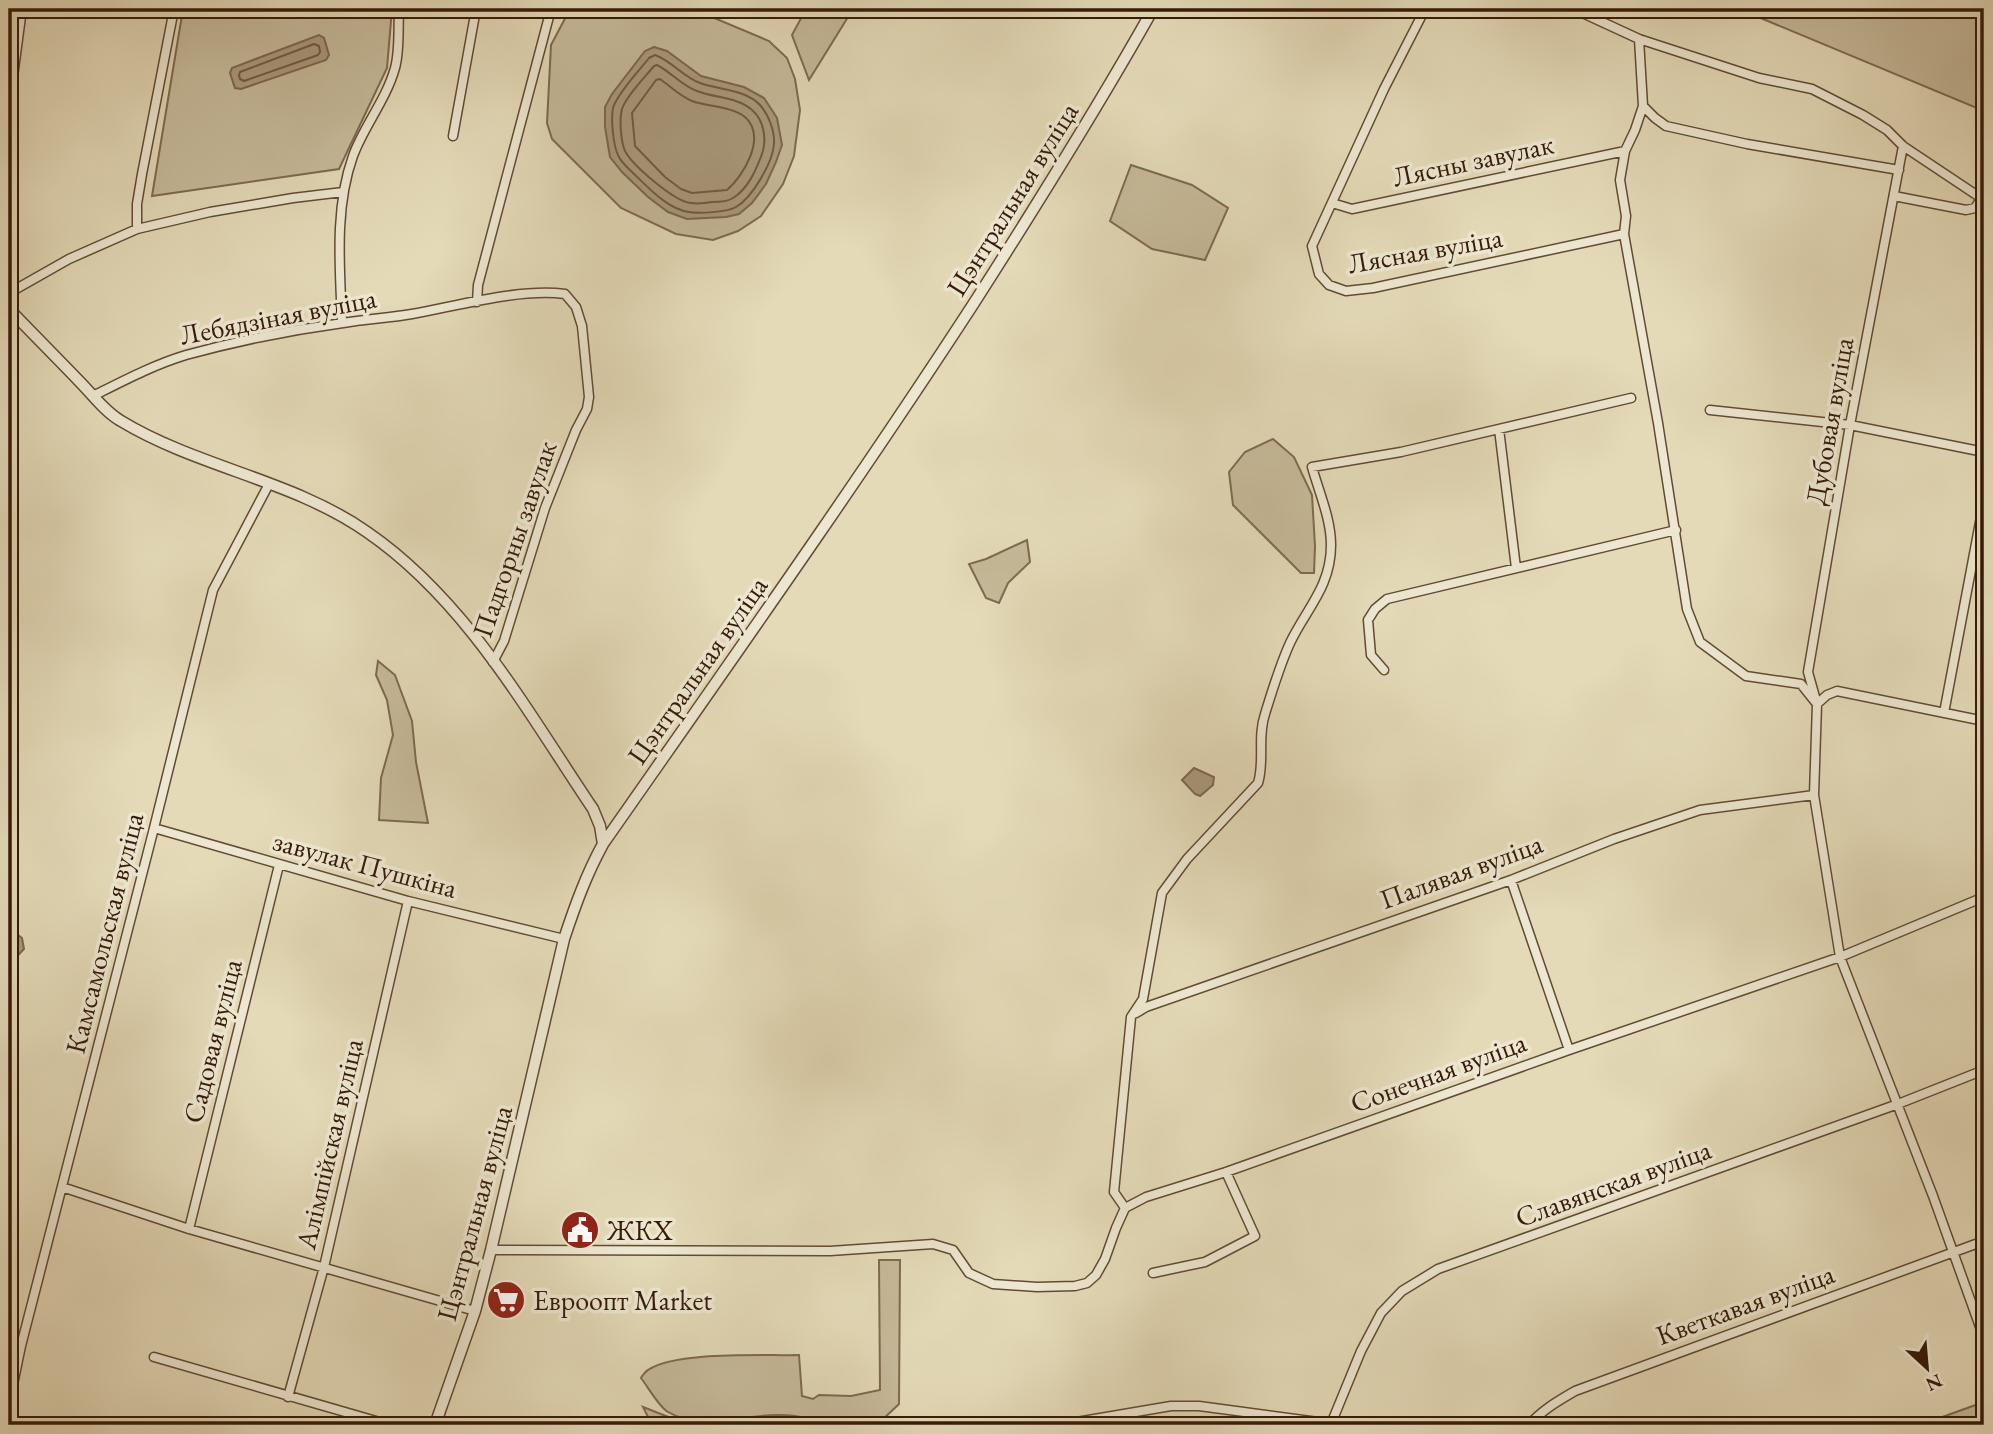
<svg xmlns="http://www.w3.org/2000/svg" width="1993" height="1434" font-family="'EB Garamond',serif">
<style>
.green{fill:#c6ba9a;stroke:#7e6a51;stroke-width:2}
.water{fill:#a9997c;stroke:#7b674e;stroke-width:2}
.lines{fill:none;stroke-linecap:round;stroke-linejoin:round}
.shore{stroke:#705a42;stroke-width:2}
.minor-casing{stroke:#624b34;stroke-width:11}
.tertiary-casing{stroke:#624b34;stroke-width:13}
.minor{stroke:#ede7d1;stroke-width:8}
.tertiary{stroke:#ede7d1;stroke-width:10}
.labels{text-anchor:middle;stroke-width:7;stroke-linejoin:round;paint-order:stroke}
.street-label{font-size:28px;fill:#361b08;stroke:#ede7d1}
.poi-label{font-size:28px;fill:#361b08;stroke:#ede7d1;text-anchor:start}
</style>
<rect width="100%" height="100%" fill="#e4dab8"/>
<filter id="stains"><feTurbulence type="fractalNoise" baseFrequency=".00286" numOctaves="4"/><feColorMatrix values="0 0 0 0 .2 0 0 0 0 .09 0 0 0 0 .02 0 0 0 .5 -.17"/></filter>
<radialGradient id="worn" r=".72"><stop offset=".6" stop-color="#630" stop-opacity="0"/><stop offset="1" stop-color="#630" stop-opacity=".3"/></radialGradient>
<!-- green -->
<path class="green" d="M183 9H392L387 68 339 169 152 196Z
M570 9H682L700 12 769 41 787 58 795 79 800 110 794 156 783 184 761 216 738 231 713 240 676 234 621 208 552 139 547 123 551 45Z
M806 9H853L809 80 792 35Z
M1739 9H1984V111Z
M1131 165 1192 185 1228 208 1205 260 1152 249 1110 221Z
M1273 439 1294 457 1312 495 1315 546 1314 573H1301L1233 505 1229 472 1245 452Z
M1027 540 1030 562 1008 583 999 603 986 598 969 564 986 559Z
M378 661 395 675 412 721 416 762 428 823 379 820 381 778 393 735 387 700 376 675Z
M879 1260H900L899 1404 880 1422 832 1425 813 1421 816 1425H792L796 1420 805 1418C764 1406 705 1434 668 1412 659 1407 648 1387 641 1378 642 1376 646 1371 648 1370 676 1351 763 1356 799 1355L802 1396 813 1399 819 1395 851 1396 880 1390Z
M1984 1402V1415L1956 1425H1920Z
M643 1407 689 1425H652Z"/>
<!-- water -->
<path class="water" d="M319 35 324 38 329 55 326 60 241 89 235 88 230 73 232 68Z
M654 47 667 51 701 76 744 87 764 98 777 118 782 145 776 162 766 184 752 203 739 214 726 217 687 219 668 212 648 197 622 172 610 157 605 127V107L612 94 645 51Z
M1194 768 1214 777 1213 785 1200 796 1195 794 1182 780Z
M9 928 22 938 24 949 9 965Z"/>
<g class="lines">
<!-- shore -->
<path class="shore" d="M314 44 319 46 320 52 318 55 244 81 240 79 239 75 240 72Z
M655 55C672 61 683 77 700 83 719 90 745 89 760 105 768 114 775 131 774 144 773 162 752 198 736 207 728 212 699 214 689 212 667 209 648 187 633 173 628 168 622 163 619 157 613 147 610 115 614 105 622 88 638 72 649 58Z
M657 65C671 72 682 86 697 91 714 98 738 97 752 110 764 120 767 140 762 154 756 170 748 189 733 198 727 202 719 202 712 202 706 203 698 204 691 203 675 202 633 166 625 151 621 142 619 119 622 109 626 96 645 77 654 66Z
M660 79C670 86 680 96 692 101 708 107 731 106 745 117 767 137 744 175 727 190L692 193 681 189 665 177 635 146 632 113 656 80Z"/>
<defs>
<path id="minor" d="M1425 9 1384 89 1312 246 1319 274 1329 285 1346 291 1373 288 1624 234
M1574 9 1639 39 1759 78 1812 89 1863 115 1887 130 1903 146 1984 200
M1639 39 1643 106 1635 130 1625 151 1620 180 1626 216 1624 234 1658 423 1687 609 1700 642 1746 676 1801 684 1817 704 1827 695 1837 691 1984 721
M1643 106 1655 118 1666 126 1747 144 1899 170
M9 107 22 9
M453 136 476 9
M1903 146 1850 425 1808 672 1817 704 1814 795 1840 957 1933 1196 1984 1338
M1894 196 1966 210 1975 208 1981 199
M1332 203 1352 209 1625 151
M137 229V204L142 174 174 9
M9 293 69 259 137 229 210 212 293 198 343 192
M477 302 478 285 551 9
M342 323C340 268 334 209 353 156 364 126 386 100 395 68 400 50 398 28 399 9
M93 396C123 381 153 365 186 355 237 341 291 330 343 323 366 319 389 318 412 314 457 306 520 288 565 294L576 307 582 326 589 397 587 409 576 430 545 508 504 641 493 662
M1710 410 1850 425 1984 452
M1499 429 1516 568
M1384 670 1371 655 1368 620 1375 609 1387 599 1676 530
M1944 713 1984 501
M154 828 408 901 564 939
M1511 880 1569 1050
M1136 1013 1146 1007 1511 880 1614 839 1700 810 1814 795
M62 1187 189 1229 475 1311
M1125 1208 1114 1192 1131 1017 1143 999 1162 893 1187 859 1258 783C1265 761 1257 737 1265 714 1272 691 1280 665 1290 643 1306 609 1331 587 1331 545 1331 519 1319 492 1312 467L1401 452 1631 398
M189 1229 279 865
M491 1250 830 1251 933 1244 953 1250 969 1273 993 1284 1037 1287 1075 1286 1087 1283 1096 1275 1105 1259 1116 1228 1125 1208 1146 1197 1226 1172 1569 1050 1840 957 1984 897
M1153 1273 1205 1262 1255 1236 1226 1172
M154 1357 390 1425
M288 1397 324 1267 408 901
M9 1404 21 1346 154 828 213 590 269 484
M1331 1424 1361 1351 1381 1313 1402 1291 1438 1269 1898 1104 1984 1070
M969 1425H975
M1059 1425 1171 1406H1199L1333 1424
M1529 1425C1542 1410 1558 1401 1575 1391L1984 1241"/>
<path id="tertiary" d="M9 309C32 333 56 357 79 381 92 394 105 412 121 421 199 468 293 480 367 532 466 600 527 711 593 809L600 826 603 844
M435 1425 475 1311 491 1250 564 939C575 906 586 875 603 844 728 665 855 486 974 303 1036 206 1097 109 1153 9"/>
</defs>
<!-- minor casing -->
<use href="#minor" class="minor-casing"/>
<!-- tertiary casing -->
<use href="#tertiary" class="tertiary-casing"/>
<!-- minor -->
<use href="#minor" class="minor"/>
<!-- tertiary -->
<use href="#tertiary" class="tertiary"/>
</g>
<!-- icons -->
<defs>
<symbol id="civic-disc" viewBox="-11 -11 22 22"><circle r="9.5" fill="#8f2418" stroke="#ede7d1"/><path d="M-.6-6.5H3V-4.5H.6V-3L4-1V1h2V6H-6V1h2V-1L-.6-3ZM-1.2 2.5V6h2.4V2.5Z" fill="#fff"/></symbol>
<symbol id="supermarket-disc" viewBox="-11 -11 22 22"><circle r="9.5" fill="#8f2418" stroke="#ede7d1"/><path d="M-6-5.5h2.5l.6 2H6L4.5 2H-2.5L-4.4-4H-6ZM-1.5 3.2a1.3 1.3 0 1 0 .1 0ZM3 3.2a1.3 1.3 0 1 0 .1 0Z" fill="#fff"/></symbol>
</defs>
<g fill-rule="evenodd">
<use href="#civic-disc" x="558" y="1208" width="44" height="44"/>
<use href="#supermarket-disc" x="484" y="1278" width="44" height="44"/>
</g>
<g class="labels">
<!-- street labels -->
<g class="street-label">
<text transform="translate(1473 160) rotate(-12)" y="10">Лясны завулак</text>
<text transform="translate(1012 199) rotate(-58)" y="10">Цэнтральная вуліца</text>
<text transform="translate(1425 250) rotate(-10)" y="10">Лясная вуліца</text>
<text transform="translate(278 316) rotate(-11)" y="10">Лебядзіная вуліца</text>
<text transform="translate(1829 421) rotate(-80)" y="10">Дубовая вуліца</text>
<text transform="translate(514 539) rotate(-71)" y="10">Падгорны завулак</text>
<text transform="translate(697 670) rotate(-55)" y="10">Цэнтральная вуліца</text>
<text transform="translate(365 864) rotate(15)" y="10">завулак Пушкіна</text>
<text transform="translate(1461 871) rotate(-20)" y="10">Палявая вуліца</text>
<text transform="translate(104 933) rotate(-76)" y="10">Камсамольская вуліца</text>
<text transform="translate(212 1041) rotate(-76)" y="10">Садовая вуліца</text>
<text transform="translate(1438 1072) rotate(-20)" y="10">Сонечная вуліца</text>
<text transform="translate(329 1144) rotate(-77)" y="10">Алімпійская вуліца</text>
<text transform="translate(1613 1183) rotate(-20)" y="10">Славянская вуліца</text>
<text transform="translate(474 1213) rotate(-75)" y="10">Цэнтральная вуліца</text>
<text transform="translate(1745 1304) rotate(-20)" y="10">Кветкавая вуліца</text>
</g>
<!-- poi labels -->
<g class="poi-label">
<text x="607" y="1240">ЖКХ</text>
<text x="533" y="1310">Евроопт Market</text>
</g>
</g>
<!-- margin -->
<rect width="1993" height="1434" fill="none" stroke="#e4dab8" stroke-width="35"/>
<rect x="10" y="10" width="1972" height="1413" fill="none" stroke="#361b08" stroke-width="3.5"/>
<rect x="18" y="18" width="1958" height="1399" fill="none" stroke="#361b08" stroke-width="2"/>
<!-- north arrow -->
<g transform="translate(1927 1368) rotate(154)" stroke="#ede7d1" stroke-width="5" paint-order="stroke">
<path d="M0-5L12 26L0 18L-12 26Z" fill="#361b08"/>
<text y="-10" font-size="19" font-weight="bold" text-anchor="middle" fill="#361b08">N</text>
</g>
<rect width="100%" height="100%" filter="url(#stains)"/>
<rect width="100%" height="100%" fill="url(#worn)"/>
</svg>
